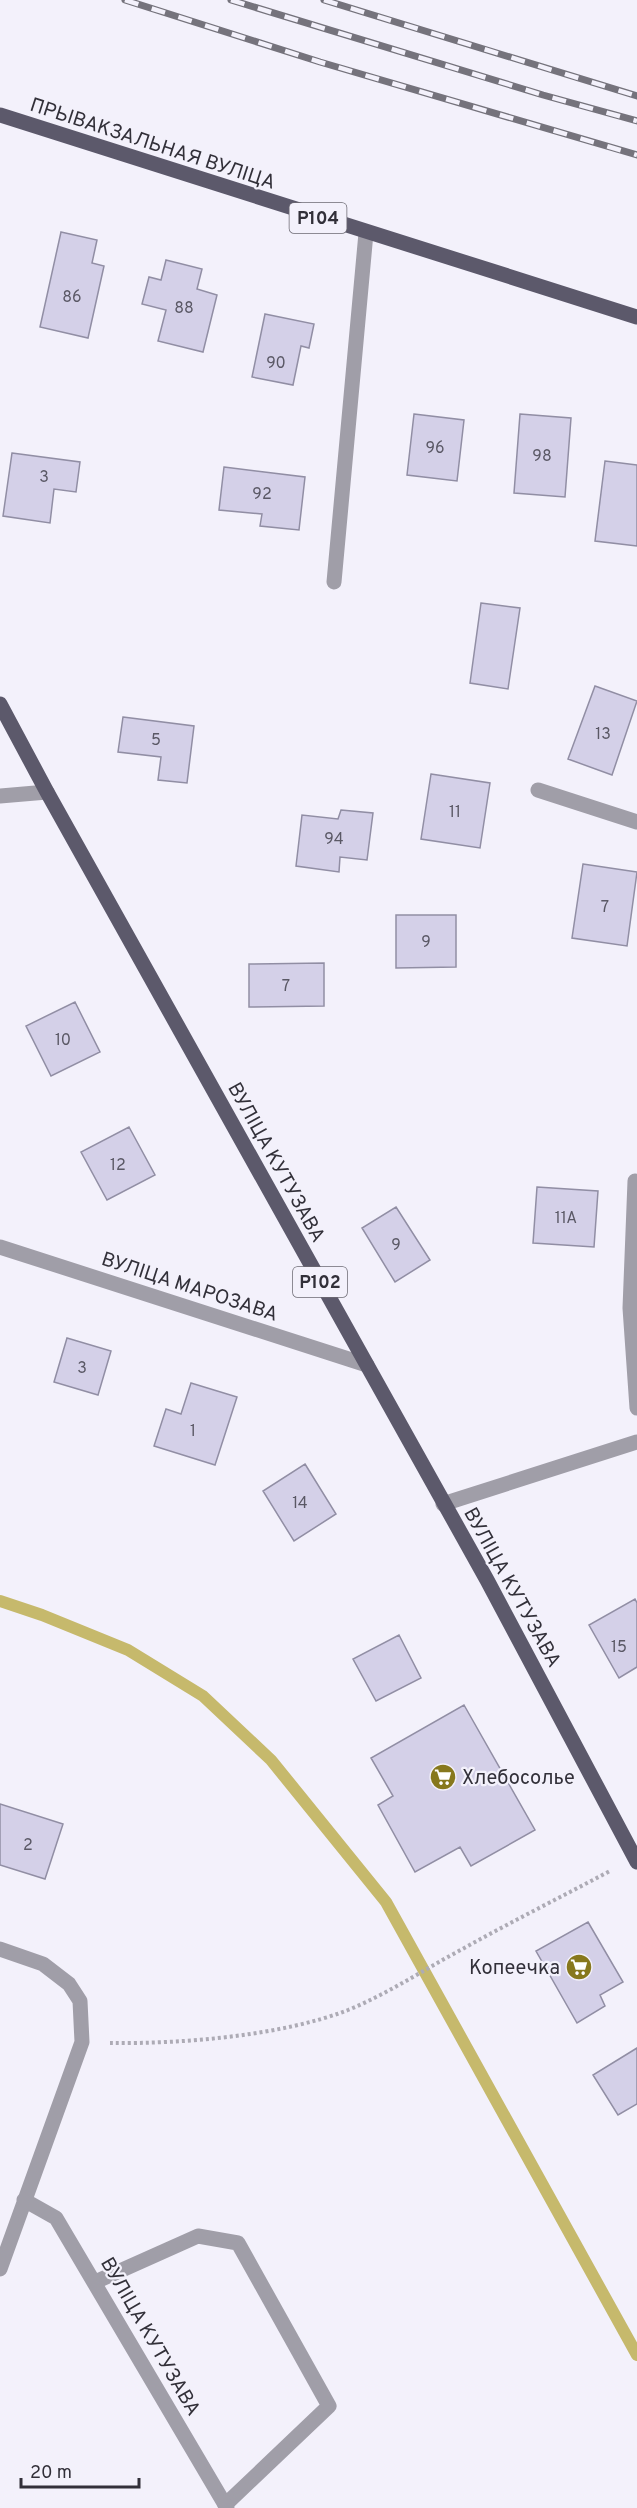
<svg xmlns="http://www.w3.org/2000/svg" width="637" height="2508" font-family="Overpass,sans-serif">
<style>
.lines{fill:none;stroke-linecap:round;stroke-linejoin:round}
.stream{stroke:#c6b96c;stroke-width:12}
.building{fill:#d4d0e8;stroke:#918ea4;stroke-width:1.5}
.path{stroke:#adabb5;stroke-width:4;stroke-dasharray:3 3;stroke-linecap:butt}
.lane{stroke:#a09ea8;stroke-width:15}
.street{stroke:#a09ea8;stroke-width:15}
.primary{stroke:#5c596b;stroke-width:15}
.rail-casing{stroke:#75737c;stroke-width:7}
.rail{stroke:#f3f1fb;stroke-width:4.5;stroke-dasharray:14;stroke-linecap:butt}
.labels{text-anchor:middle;stroke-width:4.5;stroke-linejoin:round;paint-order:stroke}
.number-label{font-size:16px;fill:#5a5865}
.shield{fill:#f3f1fb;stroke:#6c6a73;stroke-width:1.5}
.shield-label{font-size:18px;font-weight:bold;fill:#323039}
.street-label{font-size:20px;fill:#323039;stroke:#f3f1fb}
.poi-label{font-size:20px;fill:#323039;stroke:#f3f1fb;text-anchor:start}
</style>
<rect width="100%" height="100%" fill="#f3f1fb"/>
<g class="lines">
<!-- stream -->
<path class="stream" d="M0 1601 42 1615 128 1650 203 1696 271 1760 386 1902 637 2355"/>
</g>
<!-- building -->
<path class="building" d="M61 232 97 240 92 263 104 266 88 338 40 327Z
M166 260 202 269 197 289 217 295 203 352 158 341 166 310 142 304 149 277 161 280Z
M265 314 314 324 309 348 301 346 293 385 252 377Z
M414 414 464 420 457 481 407 475Z
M520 414 571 418 565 497 514 493Z
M12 453 80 462 76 492 54 489 50 523 3 516Z
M605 461 637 465V546L595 541Z
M224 467 305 477 299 530 260 526 262 514 219 510Z
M481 603 520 608 508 689 470 683Z
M595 686 637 701 612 775 568 759Z
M123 717 194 726 187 783 158 780 161 757 118 752Z
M431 774 490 783 480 848 421 839Z
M341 810 373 813 367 860 340 857 339 872 296 866 302 815 338 819Z
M583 864 637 872 627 946 572 938Z
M396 915H456V967L396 968Z
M324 963V1006L249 1007V964Z
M75 1002 100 1052 51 1076 26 1026Z
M129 1127 155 1175 107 1200 81 1152Z
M537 1187 598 1191 594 1247 533 1243Z
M396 1207 430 1260 395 1282 362 1228Z
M67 1338 111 1351 98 1395 54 1382Z
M191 1383 237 1397 215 1465 154 1446 166 1409 181 1414Z
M305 1464 336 1514 294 1541 263 1491Z
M635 1599 637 1603V1667L619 1678 589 1625Z
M399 1635 421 1678 376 1701 353 1659Z
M464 1705 535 1830 471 1866 460 1847 415 1872 378 1805 393 1796 371 1758Z
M0 1804 63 1824 45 1879 0 1865Z
M588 1922 623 1982 600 1995 605 2006 577 2023 536 1951Z
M637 2048V2104L618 2115 593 2075Z"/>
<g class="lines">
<!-- path -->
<path class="path" d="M110 2043C181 2044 281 2036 348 2010 387 1994 420 1972 457 1952 507 1924 559 1898 610 1871"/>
<!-- lane -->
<path class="lane" d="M334 582 366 233
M635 1181 630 1308 637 1408
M95 2282 198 2236 238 2243 329 2406 225 2505"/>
<!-- street -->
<path class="street" d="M538 790 637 822
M0 796 47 792
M0 1247 367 1365
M443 1504 637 1442
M0 1949 43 1964 69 1984 80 2001 82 2042 0 2269
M24 2200 56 2218 227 2508"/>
<!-- primary -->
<path class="primary" d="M0 115 637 317
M0 704 47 792 487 1580 637 1862"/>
<defs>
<path id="rail" d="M125 0 320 62 637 155
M231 0 543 95 637 121
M324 0 637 96"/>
</defs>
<!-- rail casing -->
<use href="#rail" class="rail-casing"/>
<!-- rail -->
<use href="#rail" class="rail"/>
</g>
<!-- icons -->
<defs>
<symbol id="supermarket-disc" viewBox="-11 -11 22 22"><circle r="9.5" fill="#87781d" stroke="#f3f1fb"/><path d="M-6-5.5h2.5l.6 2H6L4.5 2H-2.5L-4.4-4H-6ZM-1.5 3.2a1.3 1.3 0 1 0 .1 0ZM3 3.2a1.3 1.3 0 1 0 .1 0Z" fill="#fff"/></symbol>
</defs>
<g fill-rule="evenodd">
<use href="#supermarket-disc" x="428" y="1762" width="30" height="30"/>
<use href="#supermarket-disc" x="564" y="1952" width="30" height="30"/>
</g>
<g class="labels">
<!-- number labels -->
<g class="number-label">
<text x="72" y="302">86</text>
<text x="184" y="313">88</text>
<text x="276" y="368">90</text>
<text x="435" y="453">96</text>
<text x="542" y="461">98</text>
<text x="44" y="482">3</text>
<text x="262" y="499">92</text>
<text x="603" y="739">13</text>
<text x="156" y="745">5</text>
<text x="455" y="817">11</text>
<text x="334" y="844">94</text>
<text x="605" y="912">7</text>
<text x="426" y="947">9</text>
<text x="286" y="991">7</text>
<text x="63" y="1045">10</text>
<text x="118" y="1170">12</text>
<text x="566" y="1223">11А</text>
<text x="396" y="1250">9</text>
<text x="82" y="1373">3</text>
<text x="193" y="1436">1</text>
<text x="300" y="1508">14</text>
<text x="619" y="1652">15</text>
<text x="28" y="1850">2</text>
</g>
<!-- shield labels -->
<g class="shield">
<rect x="289.5" y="203" width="57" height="30" rx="4.5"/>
<rect x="293" y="1267" width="54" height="30" rx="4.5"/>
</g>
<g class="shield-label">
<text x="318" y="224">Р104</text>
<text x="320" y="1288">Р102</text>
</g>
<!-- street labels -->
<g class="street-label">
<text transform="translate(153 143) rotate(18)" y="7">ПРЫВАКЗАЛЬНАЯ ВУЛІЦА</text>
<text transform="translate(277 1162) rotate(61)" y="7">ВУЛІЦА КУТУЗАВА</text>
<text transform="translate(190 1286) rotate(18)" y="7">ВУЛІЦА МАРОЗАВА</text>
<text transform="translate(513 1587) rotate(61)" y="7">ВУЛІЦА КУТУЗАВА</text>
<text transform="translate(151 2336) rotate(60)" y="7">ВУЛІЦА КУТУЗАВА</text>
</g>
<!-- poi labels -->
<g class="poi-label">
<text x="462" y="1784">Хлебосолье</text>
<text x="560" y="1974" text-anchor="end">Копеечка</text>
</g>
</g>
<!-- scale -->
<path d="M21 2478v9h118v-9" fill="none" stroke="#323039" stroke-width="3"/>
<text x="30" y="2478" font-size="18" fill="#323039" stroke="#f3f1fb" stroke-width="4.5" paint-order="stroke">20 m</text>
</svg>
